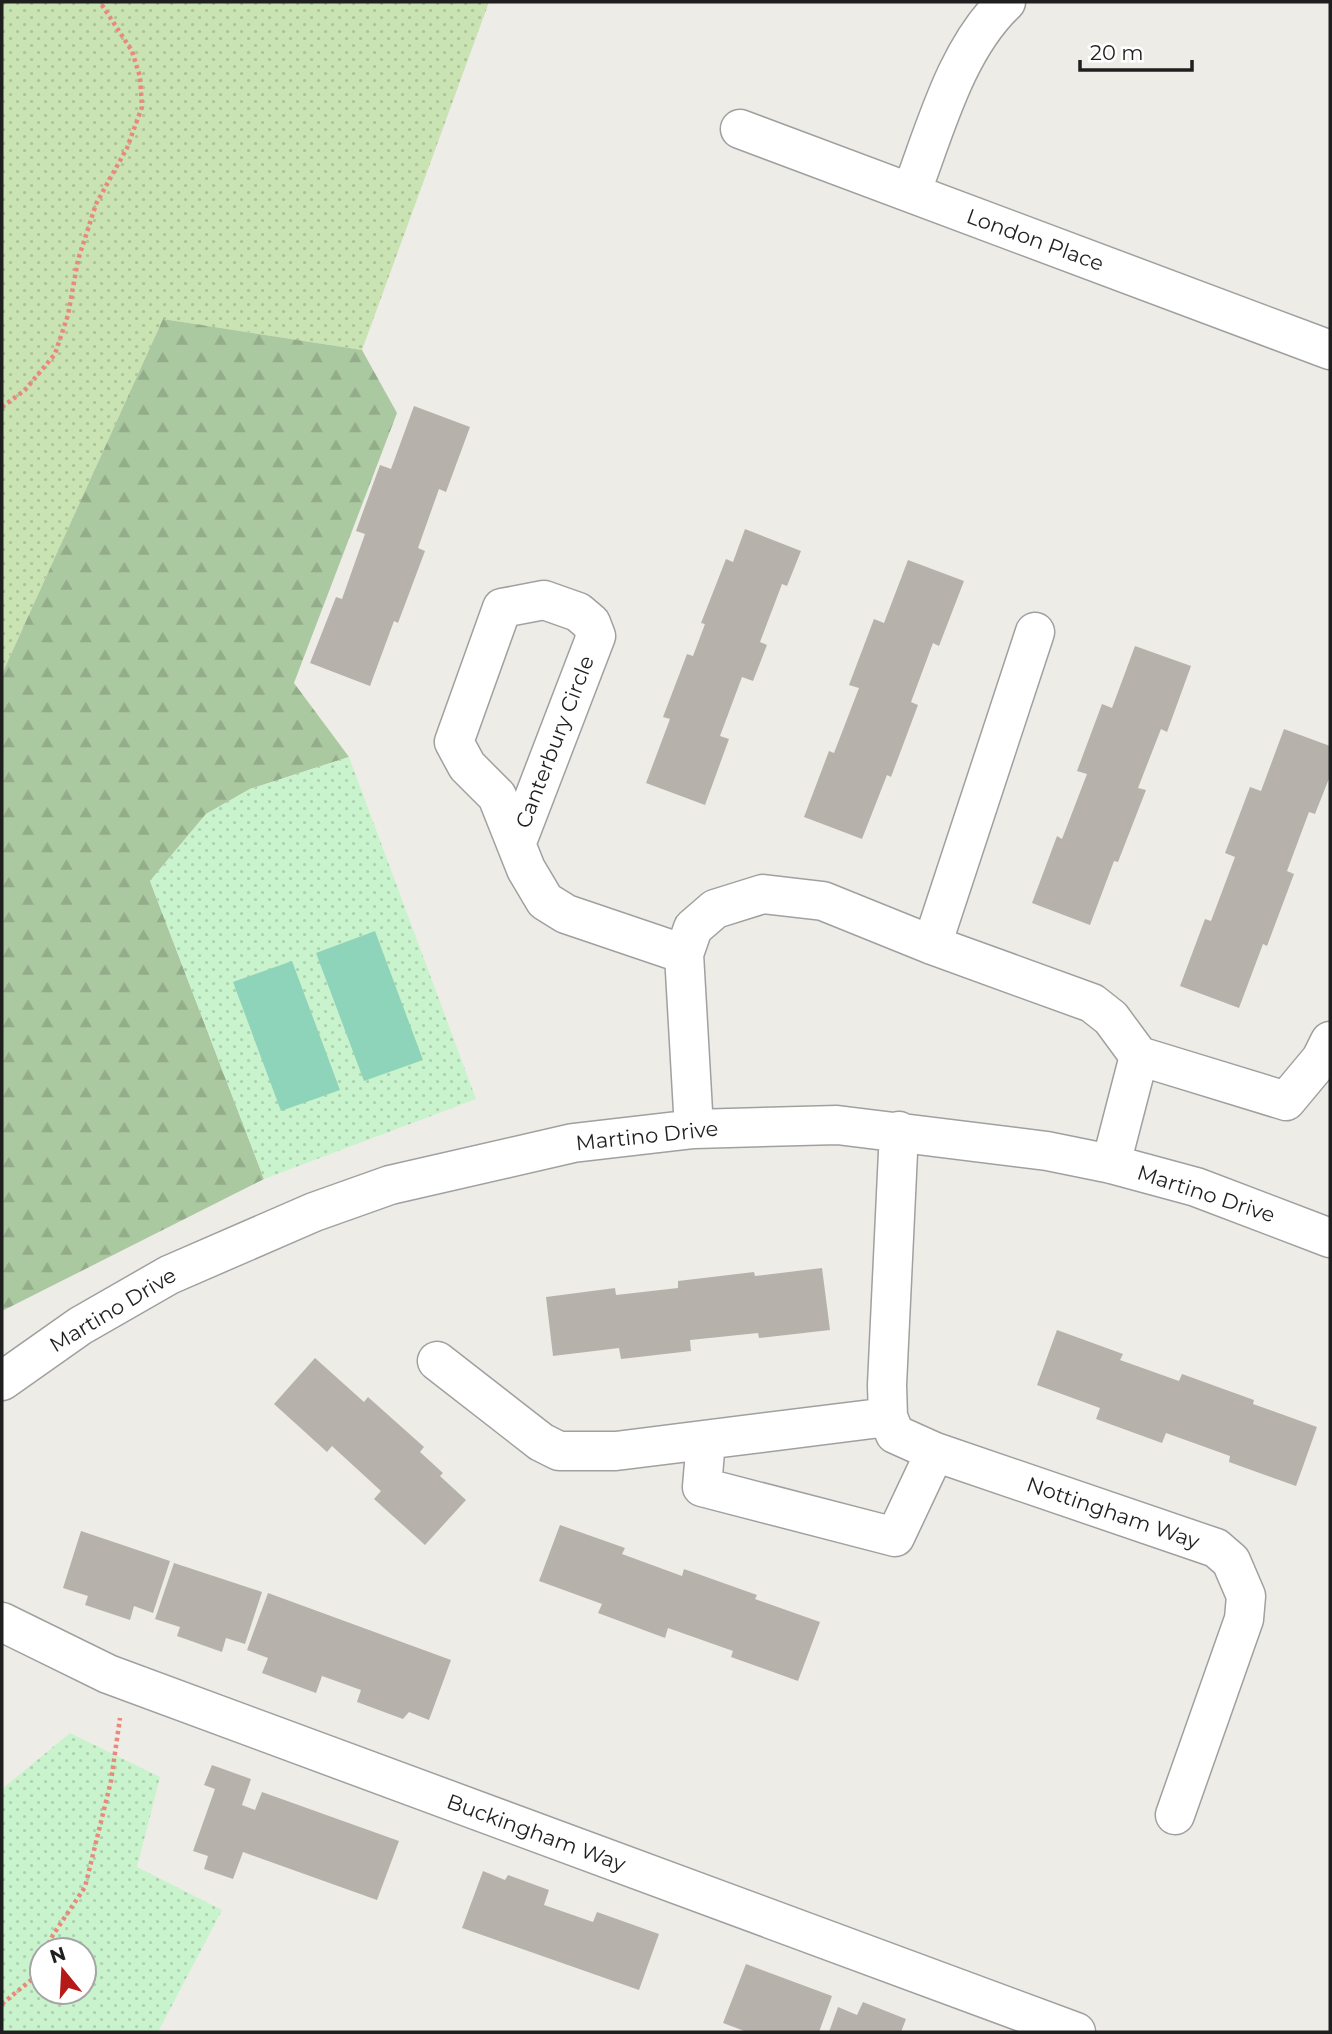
<svg xmlns="http://www.w3.org/2000/svg" width="1332" height="2034" font-family="Montserrat,sans-serif">
<style>
.grass{fill:url(#grass-dots)}
.forest{fill:url(#forest-firs)}
.park{fill:url(#park-dots);fill-rule:evenodd}
.pitch{fill:#8ed4ba}
.building{fill:#b7b1ac}
.lines{fill:none;stroke-linecap:round;stroke-linejoin:round}
.minor-casing{stroke:#a0a0a0;stroke-width:41}
.path{stroke:#e9897c;stroke-width:4.5;stroke-dasharray:3.5 3.5;stroke-linecap:butt}
.minor{stroke:#fff;stroke-width:38}
.labels{text-anchor:middle;stroke-width:6;stroke-linejoin:round;paint-order:stroke}
.street-label{font-size:21px;fill:#1f1f1f;stroke:#fff}
</style>
<defs>
<pattern id="grass-dots" width="8" height="8" patternUnits="userSpaceOnUse" patternTransform="scale(1.75)"><rect width="8" height="8" fill="#c9e3b2"/><path d="M2 2h.1M6 6h.1" fill="none" stroke="#acc299" stroke-width="1.8" stroke-linecap="round"/></pattern>
<pattern id="forest-firs" width="22" height="20" patternUnits="userSpaceOnUse" patternTransform="scale(1.75)"><rect width="22" height="20" fill="#abc9a0"/><path d="M5 1l3.5 6h-7zM16 11l3.5 6h-7z" fill="#93ac89"/></pattern>
<pattern id="park-dots" width="8" height="8" patternUnits="userSpaceOnUse" patternTransform="scale(1.75)"><rect width="8" height="8" fill="#c9f3cd"/><path d="M2 2h.1M6 6h.1" fill="none" stroke="#acd0b0" stroke-width="1.8" stroke-linecap="round"/></pattern>
</defs>
<rect width="100%" height="100%" fill="#eeece6"/>
<!-- grass -->
<path class="grass" d="M2 2H489L362 350 163 319 2 674Z"/>
<!-- forest -->
<path class="forest" d="M163 319 362 350 397 413 294 683 349 757 250 789 206 814 150 881 264 1179 2 1311V674Z"/>
<!-- park -->
<path class="park" d="M349 757 476 1099 264 1179 150 881 206 814 250 789Z
M70 1733 160 1777 137 1867 222 1910 158 2032H2V1789ZM84 1950V1992H42V1950Z"/>
<!-- pitch -->
<path class="pitch" d="M375 931 423 1060 364 1081 316 953Z
M292 961 340 1090 281 1111 233 982Z"/>
<!-- building -->
<path class="building" d="M414 406 470 427 446 492 439 489 418 548 425 551 398 623 394 621 370 686 310 663 336 597 342 599 365 534 356 531 380 465 391 469Z
M745 529 801 551 787 586 782 584 760 642 767 645 753 681 742 677 720 736 729 739 705 805 646 783 670 719 663 717 687 654 693 656 705 624 701 623 726 559 733 562Z
M908 560 964 581 939 646 933 643 911 702 918 705 891 777 887 775 862 839 804 817 829 751 834 753 859 688 849 685 874 619 884 623Z
M1135 646 1191 666 1167 732 1161 729 1138 788 1146 790 1118 862 1114 861 1090 925 1032 903 1057 836 1062 839 1087 774 1077 771 1102 704 1112 708Z
M1284 729 1330 746V776L1315 814 1309 812 1287 871 1294 874 1267 946 1263 944 1239 1008 1180 986 1205 919 1211 921 1235 857 1225 853 1250 787 1261 791Z
M822 1268 830 1330 759 1338 758 1333 690 1340 691 1351 621 1359 619 1348 553 1356 546 1297 615 1288 616 1295 678 1288V1281L754 1272 755 1276Z
M1057 1330 1123 1354 1120 1360 1179 1381 1182 1374 1254 1400 1253 1404 1317 1427 1296 1486 1229 1462 1230 1456 1166 1433 1162 1443 1096 1419 1100 1408 1037 1385Z
M315 1358 364 1402 368 1397 424 1447 420 1452 443 1473 440 1476 466 1500 425 1545 374 1499 381 1491 332 1446 327 1452 274 1404Z
M560 1525 625 1548 622 1554 682 1576 684 1569 757 1595 755 1599 820 1622 798 1681 731 1657 733 1651 668 1628 665 1638 598 1613 602 1604 539 1581Z
M81 1531 170 1561 153 1613 134 1606 130 1620 85 1605 88 1596 63 1588Z
M174 1563 262 1592 245 1644 226 1638 222 1652 177 1636 180 1627 155 1619Z
M268 1593 451 1660 429 1720 409 1712 403 1719 357 1702 361 1690 322 1676 316 1693 262 1673 268 1658 247 1650Z
M212 1765 251 1779 242 1805 255 1810 262 1792 399 1841 377 1900 243 1852 233 1879 204 1869 208 1856 193 1851 215 1789 204 1785Z
M483 1871 505 1880 508 1875 549 1890 544 1905 593 1922 597 1912 659 1934 639 1990 462 1928Z
M746 1964 832 1996 819 2032H747L723 2023Z
M863 2002 906 2019 901 2032H829L838 2007 857 2015Z"/>
<g class="lines">
<defs>
<path id="minor" d="M740 129 1330 350
M911 193C935 130 956 49 1006 2
M517 842 596 636 591 623 578 612 544 600 502 608 454 742 467 766 497 796 526 869 545 901 566 914 684 954
M932 945 1035 632
M694 1129 684 954 693 928 715 909 763 894 823 901 932 945 1092 1003 1111 1018 1139 1056 1286 1101 1321 1059 1330 1041
M899 1131 887 1385 888 1417 895 1434 935 1452 1216 1548 1231 1561 1246 1596 1244 1619 1175 1815
M1111 1164 1139 1056
M437 1361 541 1442 559 1451H616L888 1417
M2 1381 80 1326 169 1275 314 1212 390 1185 573 1143 694 1129 837 1125 1047 1151 1111 1164 1196 1187 1330 1238
M706 1440 702 1487 895 1537 935 1452
M2 1622 108 1674 1076 2032"/>
</defs>
<!-- minor casing -->
<use href="#minor" class="minor-casing"/>
<!-- path -->
<path class="path" d="M2 407 25 390 55 354 68 315 78 260 96 204 127 148 142 107 140 77 132 51 100 2
M45 1950 53 1935 85 1887 111 1781 120 1718
M2 2004 31 1980 42 1957"/>
<!-- minor -->
<use href="#minor" class="minor"/>
</g>
<g class="labels">
<!-- street labels -->
<g class="street-label">
<text transform="translate(1035 240) rotate(20)" y="7">London Place</text>
<text transform="translate(555 742) rotate(-69)" y="7">Canterbury Circle</text>
<text transform="translate(647 1136) rotate(-6)" y="7">Martino Drive</text>
<text transform="translate(1206 1194) rotate(18)" y="7">Martino Drive</text>
<text transform="translate(113 1310) rotate(-31)" y="7">Martino Drive</text>
<text transform="translate(1113 1513) rotate(19)" y="7">Nottingham Way</text>
<text transform="translate(536 1833) rotate(20)" y="7">Buckingham Way</text>
</g>
</g>
<!-- border -->
<rect width="1332" height="2034" fill="none" stroke="#1f1f1f" stroke-width="7"/>
<!-- north arrow -->
<g transform="translate(63 1971) rotate(342)"><circle r="33" fill="#ffffff" stroke="#a5a5a5" stroke-width="2"/>
<path d="M0-5L12 26L0 18L-12 26Z" fill="#b61a18"/>
<text y="-10" font-size="19" font-weight="bold" text-anchor="middle" fill="#1f1f1f">N</text>
</g>
<!-- scale -->
<path d="M1080 60v10h112v-10" fill="none" stroke="#1f1f1f" stroke-width="3.5"/>
<text x="1090" y="60" font-size="21" fill="#1f1f1f" stroke="#ffffff" stroke-width="5" paint-order="stroke">20 m</text>
</svg>
